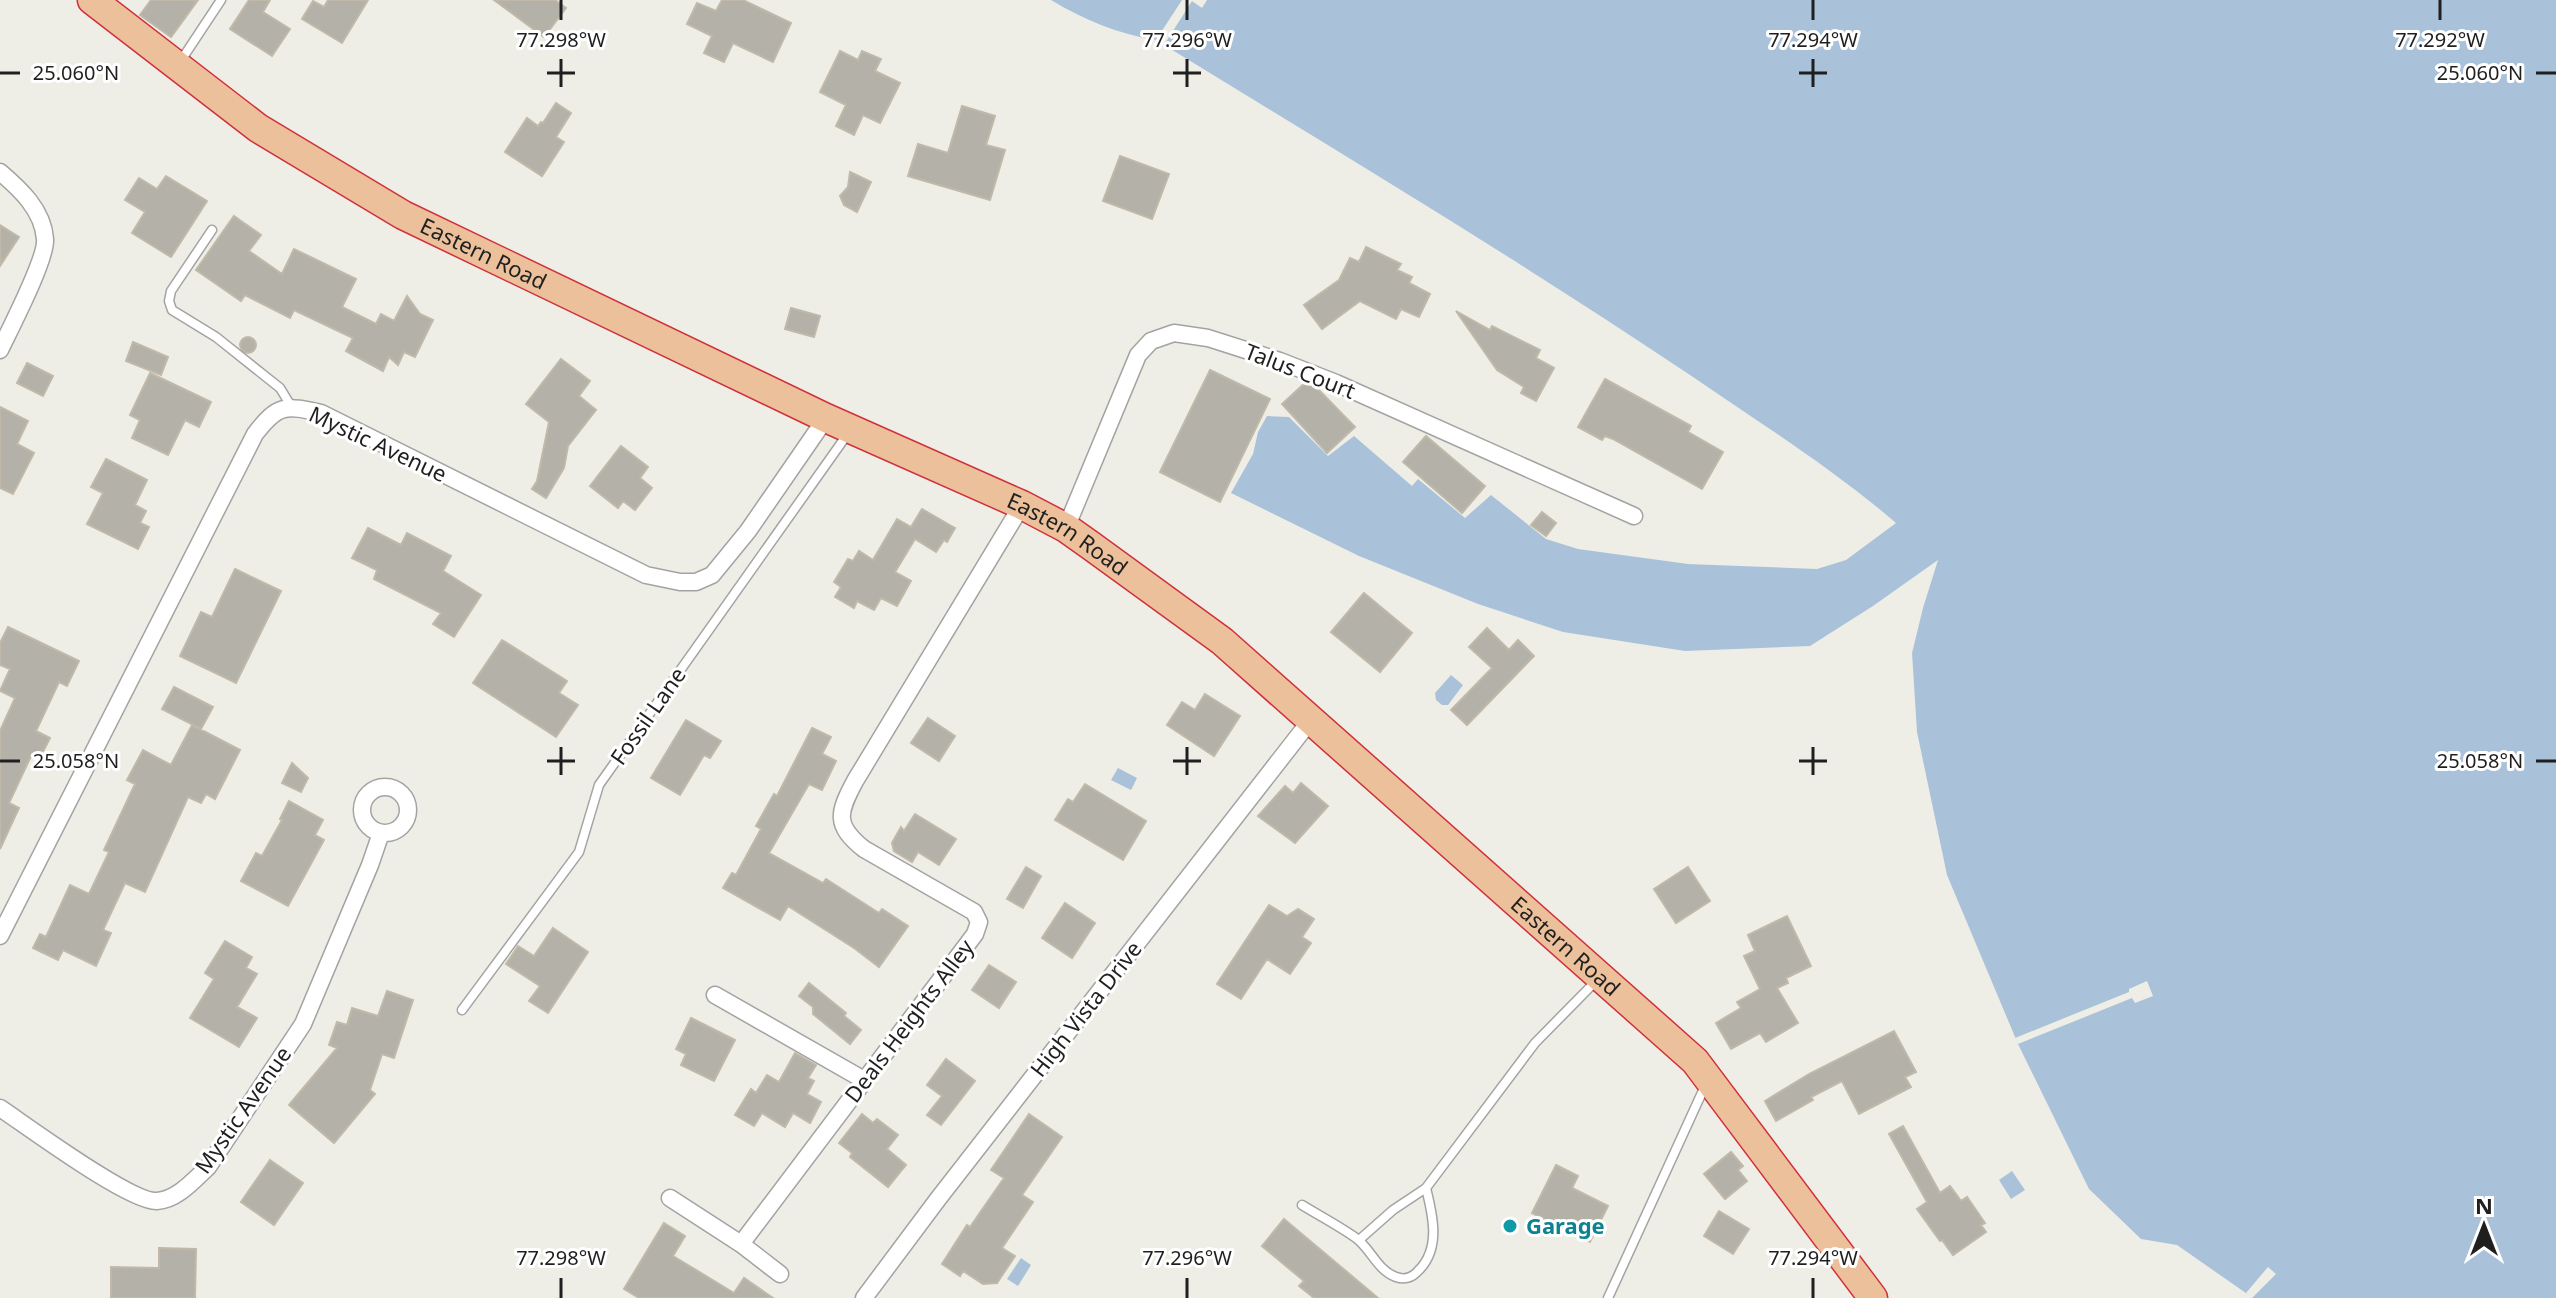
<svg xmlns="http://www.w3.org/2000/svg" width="2556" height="1298" font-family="'Noto Sans',sans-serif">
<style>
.water{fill:#a9c2da}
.pier{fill:#efeee6}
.building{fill:#b4b1a8;stroke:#c0b9a9;stroke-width:2}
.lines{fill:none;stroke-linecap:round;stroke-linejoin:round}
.service-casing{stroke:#a3a3a3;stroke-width:11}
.minor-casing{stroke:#a3a3a3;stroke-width:19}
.trunk-casing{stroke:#d0303d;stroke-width:31}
.service{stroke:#fff;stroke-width:8}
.minor{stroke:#fff;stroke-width:16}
.trunk{stroke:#ecc09b;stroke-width:28}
.ticks{fill:none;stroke:#1f1f1f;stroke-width:3}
.culture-dot{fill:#0f9aa8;stroke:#fff;stroke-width:3}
.labels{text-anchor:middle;stroke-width:6;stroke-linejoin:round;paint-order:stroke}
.street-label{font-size:22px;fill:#1f1f1f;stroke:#fff}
.culture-label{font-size:22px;font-weight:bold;fill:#0d838f;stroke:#fff;text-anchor:start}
.ticks-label{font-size:20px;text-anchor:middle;fill:#1f1f1f;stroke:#fff;stroke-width:6;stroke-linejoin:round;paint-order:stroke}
</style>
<rect width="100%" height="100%" fill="#efeee6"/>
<!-- water -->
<path class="water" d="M1051 0H2556V1298H2253L2177 1245 2141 1239 2089 1189 2018 1044 1947 875 1917 732 1912 653 1923 608 1938 560 1873 606 1810 646 1685 651 1563 632 1478 604 1359 556 1231 493 1253 454 1258 432 1267 416 1289 417 1328 456 1354 436 1412 486 1418 479 1465 518 1491 495 1546 539 1578 549 1688 564 1817 569 1846 560 1896 523C1832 468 1760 423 1690 375 1516 258 1335 150 1156 40 1118 34 1084 20 1051 0Z
M1451 675 1463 685 1448 705H1442L1436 700 1435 693Z
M1118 768 1137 778 1131 790 1111 780Z
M2012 1171 2025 1190 2011 1199 1999 1180Z
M1021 1258 1031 1265 1018 1286 1007 1279Z"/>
<!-- pier -->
<path class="pier" d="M1182 0H1207L1202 8 1192 1 1164 45 1156 40Z
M2147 981 2153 996 2135 1003 2132 998 2018 1044 2015 1038 2129 992V989Z
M2268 1267 2276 1274 2252 1298 2246 1293Z"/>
<!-- building -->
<path class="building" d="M151 0H198L171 37 140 15Z
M249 0H270L263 12 290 29 272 56 230 29Z
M328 0H368L342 43 302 19 313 1 324 7Z
M494 0H555L566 8 544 37Z
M722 0H743L791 23 773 62 733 43 724 62 704 53 712 36 687 24 697 3 716 11Z
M840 51 858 60 862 51 881 59 875 71 900 83 880 123 863 115 854 135 836 126 846 105 820 92Z
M556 103 571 113 556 137 564 142 542 176 505 152 527 118 538 126 541 122 543 123Z
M962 106 995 116 986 145 1005 150 990 200 908 176 918 144 948 153Z
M1120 156 1169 174 1152 219 1103 201Z
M850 172 871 182 857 212 844 205 840 196 848 187Z
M166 176 207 201 171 257 132 233 145 212 125 200 139 178 157 189Z
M234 216 261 235 249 251 282 274 294 249 356 279 342 307 376 324 381 314 394 321 407 296 420 314 433 320 415 357 404 352 398 365 389 357 383 371 346 351 353 338 294 310 290 318 245 295 241 301 196 270Z
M0 225 19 237 0 266Z
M1366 247 1401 264 1397 270 1412 277 1409 283 1430 294 1419 317 1401 309 1396 319 1360 301 1322 329 1304 305 1339 280 1350 258 1359 262Z
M791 308 820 316 814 337 785 329Z
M1456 311 1490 330 1492 326 1540 350 1536 358 1554 368 1536 401 1521 393 1524 387 1497 370Z
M240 345a8 8 0 1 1 16 0a8 8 0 1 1-16 0Z
M133 342 168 357 161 375 126 361Z
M561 359 590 381 579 396 596 410 568 446 564 468 546 498 532 489 537 481 549 422 526 404Z
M27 363 53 376 43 396 17 383Z
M1210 370 1270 399 1220 502 1160 472Z
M150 373 211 402 199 427 185 420 168 455 132 438 140 420 130 415Z
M1605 379 1691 426 1688 432 1723 452 1702 489 1613 439 1605 436 1602 440 1578 427Z
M1305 383 1317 388 1355 427 1327 453 1282 404Z
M0 407 28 421 17 444 34 453 13 494 0 488Z
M1426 436 1485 486 1462 513 1403 462Z
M621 446 648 467 640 478 652 488 635 510 623 501 618 508 590 486Z
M106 459 147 480 135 505 146 511 140 523 149 527 138 549 87 524 103 493 91 487Z
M922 509 955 528 947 542 944 540 936 552 915 539 895 572 911 581 897 606 881 598 874 610 857 601 854 608 835 597 841 587 834 582 848 559 853 561 859 551 873 560 897 519 911 527Z
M1542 512 1556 523 1546 536 1531 525Z
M368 528 401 545 407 533 451 556 443 571 481 595 454 637 433 624 441 613 374 579 377 570 352 558Z
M235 569 281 591 236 683 180 656 201 612 212 617Z
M1364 593 1412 633 1380 672 1331 632Z
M8 627 79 661 67 686 59 682 36 731 50 738 40 758 32 754 9 803 19 808 0 849V731L15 698 0 691 10 669 0 665V643Z
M1487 628 1509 650 1518 640 1534 656 1467 725 1451 710 1492 668 1469 647Z
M502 640 567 681 559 693 578 705 556 737 473 683Z
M174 687 213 707 201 729 162 709Z
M1205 694 1240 716 1214 756 1167 725 1182 702 1195 710Z
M928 718 955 736 939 761 911 743Z
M686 720 721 741 710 758 704 755 680 795 651 778Z
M192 725 240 750 215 799 206 794 201 803 188 797 145 892 125 883 103 930 111 933 96 966 63 950 58 960 33 948 40 934 46 937 70 885 89 894 109 852 104 850 135 784 127 780 143 750 171 765Z
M812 728 831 737 822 754 836 761 822 790 809 784 769 853 823 883 826 879 879 913 882 909 908 926 879 967 854 948 788 906 780 920 723 888 732 873 736 875 761 829 756 826 774 794 777 796Z
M292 763 308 778 301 792 282 783Z
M1301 783 1328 806 1295 843 1258 816 1285 786 1293 793Z
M1085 784 1146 821 1123 860 1055 820 1068 799 1073 802Z
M289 801 323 820 315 835 324 840 288 906 241 881 256 853 262 856 282 820 280 819Z
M915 814 956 839 939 865 918 852 912 862 894 851 892 843 901 827 904 831Z
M1026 867 1041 876 1023 908 1007 899Z
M1688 867 1710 901 1676 923 1654 889Z
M1065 903 1095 923 1072 958 1042 938Z
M1269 905 1287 916 1298 909 1314 919 1302 937 1311 943 1290 974 1267 959 1241 999 1217 984Z
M1787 916 1811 966 1786 978 1788 983 1777 988 1798 1023 1766 1042 1760 1033 1731 1049 1716 1023 1741 1008 1737 1002 1760 989 1744 956 1755 951 1748 935Z
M553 928 588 952 548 1013 529 1001 540 986 506 964 518 946 534 956Z
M225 941 252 957 246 968 257 974 237 1007 257 1018 239 1047 190 1018 214 979 205 973Z
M989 965 1016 982 999 1008 972 990Z
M809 983 846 1013 844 1016 861 1030 850 1044 813 1014V1007L799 996Z
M387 991 413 1000 394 1058 382 1054 370 1090 375 1094 334 1143 289 1105 337 1048 329 1045 337 1022 347 1025 352 1008 378 1016Z
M691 1018 735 1040 714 1081 681 1065 686 1054 676 1049Z
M1894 1031 1916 1072 1905 1077 1911 1087 1859 1114 1842 1081 1811 1097 1813 1100 1776 1121 1765 1101 1809 1074Z
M795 1053 816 1065 808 1078 814 1081 807 1094 821 1102 810 1123 793 1113 785 1127 762 1113 754 1126 735 1115 751 1089 756 1093 767 1075 779 1082Z
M946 1059 975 1081 941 1125 927 1115 942 1096 927 1085Z
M862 1114 873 1123 877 1119 898 1135 887 1149 906 1165 888 1187 850 1157 852 1153 839 1143Z
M1029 1114 1062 1137 1022 1195 1033 1202 1002 1248 1015 1256 997 1283 983 1284 963 1271 960 1276 942 1264 967 1225 970 1227 1004 1178 991 1170Z
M1903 1126 1940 1193 1950 1186 1961 1201 1967 1197 1985 1223 1981 1225 1986 1232 1953 1255 1942 1240 1940 1241 1917 1209 1927 1202 1889 1134Z
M1731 1152 1743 1166 1738 1170 1747 1181 1725 1199 1704 1174Z
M270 1160 303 1183 274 1225 241 1202Z
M1556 1165 1578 1176 1572 1188 1608 1206 1590 1242 1532 1213Z
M1719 1211 1749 1229 1733 1254 1704 1236Z
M1284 1219 1378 1298H1314L1299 1286 1304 1281 1262 1246Z
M664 1223 685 1236 673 1256 734 1293 744 1278 773 1298H639L624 1289Z
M159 1248 196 1249 195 1298H111V1267L159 1268Z"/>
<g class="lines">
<defs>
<path id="service" d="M180 62 221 0
M212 230 171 291 169 301 172 310 216 337 280 388 291 406
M462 1010 579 852 599 785 849 432
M1302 1205C1320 1216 1339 1226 1356 1238 1371 1249 1377 1270 1396 1277 1404 1280 1412 1278 1418 1271 1441 1249 1433 1216 1426 1188
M1359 1240 1393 1210 1426 1188 1535 1043 1597 980
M1608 1298 1705 1086"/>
<path id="minor" d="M0 172C20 189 43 210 45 239 47 258 10 329 0 350
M1066 528 1138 355 1151 341 1174 333 1208 338 1280 361 1336 383 1634 516
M362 810a23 23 0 1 1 46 0a23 23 0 1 1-46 0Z
M0 936 255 434C278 404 285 405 321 413L646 575 680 582H696L712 575 748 531 826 418
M715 995 864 1080
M0 1108C27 1126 131 1203 157 1201 177 1200 194 1180 208 1167L303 1024 370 865 381 833
M670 1198 741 1244 780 1274
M741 1244 975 934 979 922 974 912 864 849C834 825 838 813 855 781L1022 505
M864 1298 938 1199 1310 721"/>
<g id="trunk">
<path id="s1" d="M92 0 258 128 403 215 826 418 1022 505 1066 528 1090 545 1222 641 1695 1061 1873 1298"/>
</g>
</defs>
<!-- service casing -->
<use href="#service" class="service-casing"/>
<!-- minor casing -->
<use href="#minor" class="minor-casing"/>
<!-- trunk casing -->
<use href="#trunk" class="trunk-casing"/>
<!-- service -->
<use href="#service" class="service"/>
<!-- minor -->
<use href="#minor" class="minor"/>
<!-- trunk -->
<use href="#trunk" class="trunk"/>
</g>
<!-- ticks -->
<path class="ticks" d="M561 0V20M1187 0V20M1813 0V20M2440 0V20M561 59V87M1187 59V87M1813 59V87M0 73H20M547 73H575M1173 73H1201M1799 73H1827M2536 73H2556M561 747V775M1187 747V775M1813 747V775M0 761H20M547 761H575M1173 761H1201M1799 761H1827M2536 761H2556M561 1278V1298M1187 1278V1298M1813 1278V1298"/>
<!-- markers -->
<circle class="culture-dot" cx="1510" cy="1226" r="8"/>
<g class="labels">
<!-- street labels -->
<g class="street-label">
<text dy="8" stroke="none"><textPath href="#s1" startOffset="468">Eastern Road</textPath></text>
<text transform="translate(1300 371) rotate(21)" y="8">Talus Court</text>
<text transform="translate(378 444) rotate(25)" y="8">Mystic Avenue</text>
<text dy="8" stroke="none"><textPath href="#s1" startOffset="1116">Eastern Road</textPath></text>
<text transform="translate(648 716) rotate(-55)" y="8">Fossil Lane</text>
<text dy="8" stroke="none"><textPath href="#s1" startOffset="1764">Eastern Road</textPath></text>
<text transform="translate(1086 1009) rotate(-52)" y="8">High Vista Drive</text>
<text transform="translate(909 1021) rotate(-53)" y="8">Deals Heights Alley</text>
<text transform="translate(243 1110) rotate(-55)" y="8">Mystic Avenue</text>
</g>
<!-- culture labels -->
<g class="culture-label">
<text x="1526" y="1234">Garage</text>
</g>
</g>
<g class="ticks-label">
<text x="561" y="47">77.298°W</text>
<text x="1187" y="47">77.296°W</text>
<text x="1813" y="47">77.294°W</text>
<text x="2440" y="47">77.292°W</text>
<text x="76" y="80">25.060°N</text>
<text x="2480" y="80">25.060°N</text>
<text x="76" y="768">25.058°N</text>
<text x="2480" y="768">25.058°N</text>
<text x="561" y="1265">77.298°W</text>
<text x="1187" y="1265">77.296°W</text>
<text x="1813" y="1265">77.294°W</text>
</g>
<!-- north arrow -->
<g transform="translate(2484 1226)" stroke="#ffffff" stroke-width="6" paint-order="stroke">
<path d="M0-6L14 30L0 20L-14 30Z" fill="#1f1f1f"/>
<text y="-12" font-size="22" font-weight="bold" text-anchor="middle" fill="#1f1f1f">N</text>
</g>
</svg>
